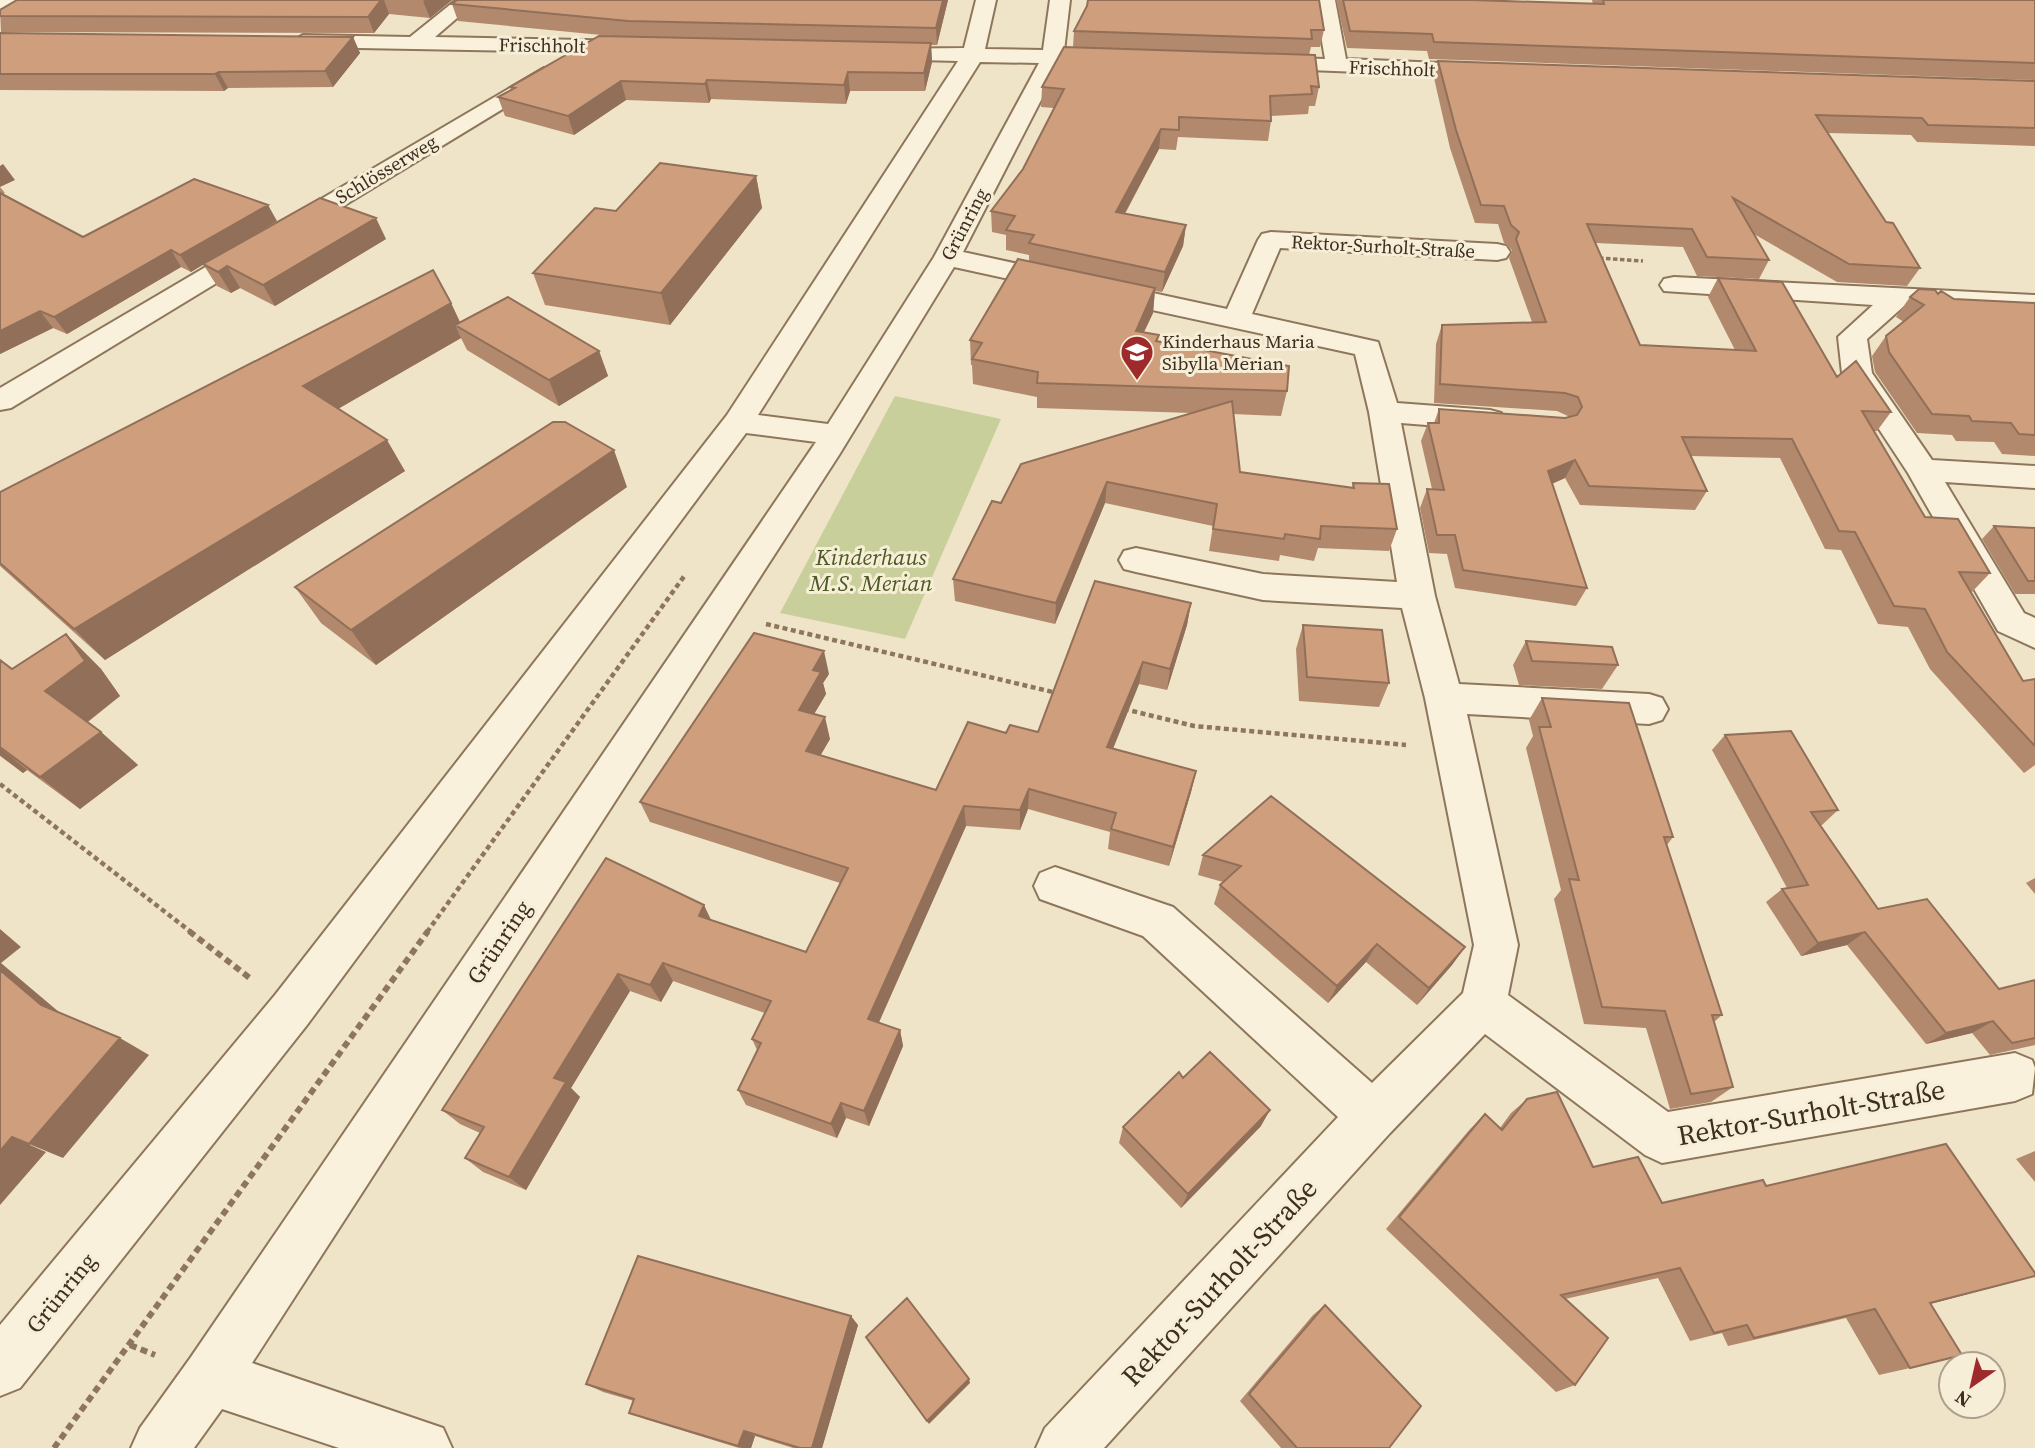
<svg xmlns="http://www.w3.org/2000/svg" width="2035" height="1448" font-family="'Source Serif 4',serif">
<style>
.green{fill:#c9cf9b}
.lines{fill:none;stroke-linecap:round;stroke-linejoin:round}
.minor-casing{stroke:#8d765c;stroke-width:4}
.path-far2{stroke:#8d765c;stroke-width:3.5;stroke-dasharray:4.5 2.5;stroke-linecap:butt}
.path-far1{stroke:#8d765c;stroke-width:4.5;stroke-dasharray:5 3.5;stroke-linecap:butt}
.path{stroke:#8d765c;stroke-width:6;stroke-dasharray:7 4.5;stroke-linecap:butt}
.minor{fill:#faf1dc;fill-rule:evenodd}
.wall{fill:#b2896c}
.shaded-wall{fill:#916f58}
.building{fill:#cf9f7d;stroke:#916f58;stroke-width:2}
.labels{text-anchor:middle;stroke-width:6;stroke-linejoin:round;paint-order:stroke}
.far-street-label{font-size:19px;fill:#3d2e20;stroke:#f7eed8}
.far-poi-label{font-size:19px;fill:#3d2e20;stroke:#f7eed8;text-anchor:start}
.park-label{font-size:23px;font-style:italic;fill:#4d5a26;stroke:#f7eed8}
.street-label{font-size:23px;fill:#3d2e20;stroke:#f7eed8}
.near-street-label{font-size:28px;fill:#3d2e20;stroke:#f7eed8}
</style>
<rect width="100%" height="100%" fill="#f0e4c8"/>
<!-- green -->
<path class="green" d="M895 396 1001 419 905 639 780 613Z"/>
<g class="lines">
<defs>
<path id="minor" d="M0 0H24L0 14Z
M456 0H478L435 37 635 41 645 47 635 53 303 47 293 41 303 35 410 37Z
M976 0H996L985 49 1043 50 1050 0H1070L1064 51 1111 52 1122 58 1111 64 1060 63 963 252 1227 309 1258 240 1262 234 1271 232 1497 244 1506 246 1510 252 1506 258 1497 260 1280 248 1252 314 1378 342 1397 403 1490 410 1501 413 1505 420 1501 427 1490 430 1401 423 1435 596 1459 684 1649 694 1662 698 1668 709 1662 720 1649 724 1467 714 1518 945 1508 995 1668 1112 2015 1053 2032 1060 2035 1068 2032 1094 2015 1101 1662 1163 1645 1155 1485 1034 1390 1133 1104 1448H1036L1045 1428 1338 1117 1143 936 1040 899 1034 886 1040 873 1055 867 1173 907 1372 1083 1463 993 1474 945 1425 698 1402 608 1263 600 1136 572 1124 569 1119 560 1124 551 1136 548 1263 574 1397 582 1369 412 1355 354 954 267 839 455 252 1363 443 1428 452 1448H339L222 1409 194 1448H131L140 1428 191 1357 816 442 746 433 307 1025 20 1388 0 1396V1325L275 995 727 415 958 61 880 59 869 53 873 49 964 48ZM980 62 1039 63 934 257 828 424 758 415Z
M1315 0H1335L1346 59 1488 65 1499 71 1488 77 1257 68 1254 63 1265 57 1325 59Z
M544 68 555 74 552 79 11 408 0 410V388Z
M1674 277 2035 295V311L1904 306 1867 339 1872 373 1932 460 2035 466V488L1945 482 2024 613 2035 618V648L1998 631 1908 473 1842 373 1838 337 1873 305 1664 291 1660 285 1664 279Z"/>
</defs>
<!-- minor casing -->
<use href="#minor" class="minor-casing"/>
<!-- path-far2 -->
<path class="path-far2" d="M1599 258 1643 261"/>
<!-- path-far1 -->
<path class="path-far1" d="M766 624 1057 693
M1124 709 1194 726 1406 745
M0 784 191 932
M427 932 685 575"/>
<!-- path -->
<path class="path" d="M189 931 251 979
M130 1345 155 1355
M54 1448 428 931"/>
<!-- minor -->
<use href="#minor" class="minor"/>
</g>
<!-- wall -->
<path class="wall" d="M17 0H452L430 18 389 14 374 33 1 32 0 10Z
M457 0H948L937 45H931L932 62 925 91H850L846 104 711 99 709 103 626 100 574 135 505 116 498 97 511 90 510 87 622 37 458 21 452 4Z
M1336 0H1471L1593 4 1592 0H2035V80L1429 59 1427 51 1347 48Z
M1324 30 1320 47H1311L1309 55 1319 87 1315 106H1309L1308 114 1271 116V121L1268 141 1178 137 1176 150 1159 149 1125 214 1186 225 1183 246 1162 292 1155 291 1153 313 1144 332 1158 341 1287 391 1281 416 1233 414 1240 472 1352 488 1353 483 1397 529 1389 551 1318 548 1314 561 1280 555 1279 561 1209 551 1213 526 1105 503 1055 624 955 601 953 579 1001 503 1192 413 1037 408V397L973 384 972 365H971L970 340 1029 261V255L1006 250V235L992 232 991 211 1023 169 1054 108 1041 107 1042 87 1073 47 1074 31Z
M0 33 353 37 360 53 333 87 228 88 224 91 0 90Z
M1438 61 2035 81V146L1917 142 1911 135 1828 133 1886 222 1920 268 1907 286 1837 282 1754 234 1769 260 1759 279 1697 276 1683 247 1596 243 1640 345 1735 350 1708 297 1718 278 1837 377 1891 412 1877 431H1874L1925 517 1990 573 1972 592 1970 591 2023 681 2035 679V765L2024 773 1930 669 1908 627 1878 624 1841 550 1825 549 1780 458 1690 456 1707 491 1695 510 1580 505 1565 478 1552 484 1587 588 1576 606 1455 588 1447 554 1429 553 1420 508 1427 489H1432L1421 441 1428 423H1434L1439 409 1565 418 1570 417 1557 411 1434 403 1436 344 1442 325 1532 322 1509 258 1512 250 1504 243 1498 224 1475 223 1450 148 1434 78Z
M756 176 762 208 670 325 545 305 533 273 616 211Z
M0 187 5 193 3 194 83 237 277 221 214 258 386 239 275 306 240 288 231 293 217 286 203 264 191 272 181 267 67 334 53 328 0 354Z
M1938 294 1954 299 2035 303V456L2002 454 1994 442 1956 441 1952 435 1917 433 1875 372 1872 356 1886 336 1904 322 1896 317 1910 297Z
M451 303 460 322 599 351 608 376 559 406 467 350 461 338 338 409 405 471 105 660 0 566V492Z
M627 487 376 665 321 623 295 587Z
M1994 526 2035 528V594H2015L1982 539Z
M1191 603 1187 625 1167 690 1139 684 1113 749 1196 771 1191 792 1169 866 1108 849 1110 832 1028 809 1020 830 966 826 878 1023 900 1030 903 1046 869 1126 846 1118 837 1138 746 1105 738 1090 757 1050 752 1039 765 1013 673 981 661 1002 630 991 571 1088 580 1097 526 1190 483 1172 465 1158 480 1133 460 1124 442 1110 606 858 711 920 806 952 840 883 650 822 640 802 829 674 823 683 826 694 814 714 830 739 820 755 936 790 1006 733 1038 732Z
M1303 625 1389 683 1379 707 1299 701 1296 649Z
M66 634 101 669 120 696 88 722 101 732 138 765 80 809 27 770 23 773 0 756V660L12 669Z
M1526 641 1618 665 1602 689 1519 685 1513 665Z
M1542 698 1673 837 1667 845 1722 1015 1714 1022 1733 1087 1711 1102 1670 1109 1646 1028 1584 1024 1554 899 1561 890 1526 748 1533 736 1529 720Z
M1725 735 1838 810 1822 825H1820L1878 909 1999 989 2035 980V1045L1990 1055 1972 1033 1926 1044 1847 945 1801 956 1766 902 1782 889 1787 888 1712 750Z
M1271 796 1465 947 1452 965 1417 1005 1366 962 1328 1003 1214 904 1220 885 1223 882 1198 875 1203 855Z
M2035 878V894L2026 883Z
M1183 1078 1261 1126 1181 1208 1119 1143 1123 1127Z
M1527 1099 1593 1167 1662 1203 1766 1186 2035 1276 1930 1304 1910 1368 1879 1375 1846 1318 1728 1346 1722 1333 1690 1341 1658 1278 1565 1299 1575 1385 1556 1392 1386 1229 1470 1129 1485 1114 1500 1128 1511 1113Z
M2035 1151V1182L2016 1159Z
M1325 1305 1389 1448H1281L1240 1401 1313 1315Z
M858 1325 822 1448H793L755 1436 751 1448H739L645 1419 629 1413 634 1401 603 1392 586 1384Z"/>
<!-- shaded-wall -->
<path class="shaded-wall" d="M381 0H384L389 14 374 33 368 17Z
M425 0H452L430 18 423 1Z
M943 0H948L937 45 936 28Z
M353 37 360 53 333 87 325 71Z
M931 43 932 62 925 91 924 73Z
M219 72 228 88 224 91 215 74Z
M848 72 850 91 846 104 844 85Z
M707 80 711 99 709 103 705 84Z
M621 81 626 100 574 135 568 116Z
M1161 129 1159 149 1114 233 1116 212Z
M3 164 15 180 0 187V166Z
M756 176 762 208 670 325 661 293Z
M268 205 277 221 191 272 180 255Z
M376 218 386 239 275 306 263 285Z
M1186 225 1183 246 1162 292 1165 272Z
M171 250 181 267 67 334 54 317Z
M227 266 240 288 231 293 218 272Z
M1155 288 1153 313 1133 355 1136 331Z
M451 303 463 329 455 325 461 338 322 418 303 386Z
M40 311 53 328 0 354V331Z
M599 351 608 376 559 406 549 380Z
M387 440 405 471 105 660 74 629Z
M614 450 627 487 376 665 351 630Z
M1575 460 1565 478 1539 489 1548 471Z
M1107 482 1105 503 1055 624 1056 603Z
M1191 603 1187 625 1167 690 1170 669Z
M66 634 101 669 120 696 83 725 45 691Z
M824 651 829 674 823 683 826 694 804 731 799 710 813 670Z
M1143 662 1139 684 1105 768 1107 747Z
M825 717 830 739 811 772 806 751Z
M101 732 138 765 80 809 40 777Z
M0 748 27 770 23 773 0 755Z
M1196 771 1191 792 1169 866 1173 847Z
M1029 789 1028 809 1020 830V810Z
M964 806 966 826 873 1036 868 1019Z
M704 905 713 924 699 916Z
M0 929 21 947 1 963 72 1023 41 1005 0 970Z
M1865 932 1847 945 1801 956 1818 943Z
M1377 944 1366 962 1328 1003 1337 986Z
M1465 947 1452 965 1417 1005 1429 988Z
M663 963 673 981 661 1002 650 985Z
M618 974 630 991 571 1088 580 1097 526 1190 509 1177 554 1078Z
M1993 1021 1972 1033 1926 1044 1946 1033Z
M900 1030 903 1046 869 1126 864 1111Z
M120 1038 149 1055 63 1158 29 1144Z
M841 1103 846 1118 837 1138 831 1124Z
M1270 1110 1261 1126 1181 1208 1188 1194Z
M12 1137 46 1152 0 1205V1151Z
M2035 1276 2002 1285 1899 1312 1930 1303Z
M851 1316 858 1325 822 1448H812Z
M969 1379 970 1383 929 1424 927 1421Z
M744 1431 755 1436 751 1448H742L738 1446Z"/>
<!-- building -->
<path class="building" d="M17 0H381L368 17 0 16V10Z
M457 0H943L936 28 628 21 452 4Z
M1088 0H1319L1324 30H1311L1312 39 1074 31 1087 6Z
M1343 0H1471L1604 4 1603 0H2035V63L1434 42 1432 34 1350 31Z
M0 33 353 37 325 71 219 72 215 74H0Z
M599 36 931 43 924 73 848 72 844 85 707 80 705 84 621 81 568 116 498 97 515 88 510 87Z
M1064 47 1315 55 1319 87 1311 86 1312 94 1270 96 1271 121 1179 117V130L1161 129 1116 212 1186 225 1165 272 1029 243 1034 235 1006 230 1015 216 991 211 1023 169 1064 89 1042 87Z
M1438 61 2035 81V128L1928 125 1922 118 1816 115 1886 222 1893 223 1920 268 1849 264 1733 198 1769 260 1707 257 1692 229 1587 224 1640 345 1756 351 1718 278 1782 282 1837 377 1856 361 1891 412 1862 411 1925 517 1958 519 1990 573 1959 572 2023 681 2035 679V746L1947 652 1925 609 1894 606 1855 532 1839 531 1792 439 1682 437 1707 491 1589 486 1575 460 1548 471 1587 588 1463 570 1455 535H1437L1427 489 1444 490 1428 423H1439V409L1565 418 1577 415 1582 407 1578 397 1565 393 1440 384 1442 325 1546 322 1516 239 1519 232 1511 225 1504 206 1481 205 1456 130Z
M660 163 756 176 661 293 533 273 595 208 616 211Z
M194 179 268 205 180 255 171 250 54 317 40 311 0 331V193L83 237Z
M320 198 376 218 263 285 227 266 218 272 203 264Z
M1018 259 1155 288 1136 331 1159 335 1156 341 1289 366 1287 391 1037 383 1038 372 972 359 982 343 970 340Z
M433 270 451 303 303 386 387 440 74 629 0 563V492Z
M1919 289 1935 290 1938 294 1941 291 1954 299 2035 303V435L2019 434 2011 423 1972 421 1969 416 1932 414 1889 352 1886 336 1924 305 1910 297Z
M508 297 599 351 549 380 455 325Z
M1232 401 1240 472 1354 488 1353 483 1389 484 1397 529 1321 526 1320 539 1285 534 1284 539 1213 529 1217 504 1107 482 1056 603 953 579 992 501 1001 503 1021 464Z
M553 422H565L614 450 351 630 295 587Z
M1994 526 2035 528V581H2028Z
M1095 581 1191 603 1170 669 1143 662 1107 747 1196 771 1173 847 1111 829 1116 813 1029 789 1020 810 964 806 868 1019 900 1030 864 1111 841 1103 831 1124 738 1090 761 1043 752 1039 771 1001 663 963 650 985 618 974 554 1078 566 1082 509 1177 465 1158 484 1127 442 1110 606 858 704 905 699 916 806 952 848 868 640 802 754 633 824 651 813 670 821 672 799 710 825 717 806 751 936 790 968 722 1006 733 1010 725 1038 732Z
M1303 625 1382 630 1389 683 1307 677Z
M66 634 85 661 45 691 101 732 40 777 0 747V660L12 669Z
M1526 641 1612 647 1618 665 1532 661Z
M1542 698 1629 703 1673 837H1664L1722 1015H1712L1733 1087 1691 1094 1665 1011 1602 1007 1569 879 1579 880 1539 727H1551Z
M1791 731 1838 810 1811 812 1878 909 1927 899 1999 989 2035 980V1038L2012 1043 1993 1021 1946 1033 1865 932 1818 943 1782 889 1808 885 1725 735Z
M1271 796 1465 947 1429 988 1377 944 1337 986 1220 885 1241 866 1203 855Z
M0 970 41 1005 120 1038 29 1144 12 1137 0 1151Z
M1210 1052 1270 1110 1188 1194 1123 1127 1179 1072 1183 1078Z
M1557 1092 1593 1167 1638 1157 1662 1203 1763 1180 1766 1186 1946 1144 2035 1273V1276L1930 1303 1962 1355 1910 1368 1875 1309 1754 1338 1747 1325 1714 1333 1680 1268 1561 1295 1608 1338 1575 1385 1399 1217 1485 1114 1502 1130 1527 1099Z
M638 1256 851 1316 812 1448H800L744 1431 738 1446 629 1413 634 1399 586 1384Z
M907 1298 969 1379 927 1421 866 1337Z
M1325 1305 1421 1406 1389 1448H1297L1249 1394Z"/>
<!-- icons -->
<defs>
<symbol id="school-pin" viewBox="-11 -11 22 30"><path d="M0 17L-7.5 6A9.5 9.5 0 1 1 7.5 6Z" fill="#9e2a2b" stroke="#f7eed8"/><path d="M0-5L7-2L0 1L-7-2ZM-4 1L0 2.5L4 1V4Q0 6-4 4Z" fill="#fff"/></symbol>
</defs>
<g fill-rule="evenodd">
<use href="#school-pin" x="1118" y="333" width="38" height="52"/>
</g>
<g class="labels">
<!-- far-street labels -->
<g class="far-street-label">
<text transform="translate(542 45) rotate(1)" y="7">Frischholt</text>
<text transform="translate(1392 68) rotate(2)" y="7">Frischholt</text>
<text transform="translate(386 169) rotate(-31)" y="7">Schlösserweg</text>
<text transform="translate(964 224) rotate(-62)" y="7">Grünring</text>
<text transform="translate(1383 246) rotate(3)" y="7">Rektor-Surholt-Straße</text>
</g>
<!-- far-poi labels -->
<g class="far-poi-label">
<text x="1162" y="348">Kinderhaus Maria<tspan x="1162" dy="22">Sibylla Merian</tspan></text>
</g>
<!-- park labels -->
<g class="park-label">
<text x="871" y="565">Kinderhaus<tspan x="871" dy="26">M.S. Merian</tspan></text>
</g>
<!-- street labels -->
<g class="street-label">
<text transform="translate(499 942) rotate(-56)" y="8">Grünring</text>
<text transform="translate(61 1293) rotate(-51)" y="8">Grünring</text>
</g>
<!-- near-street labels -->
<g class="near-street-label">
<text transform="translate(1811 1112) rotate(-10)" y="10">Rektor-Surholt-Straße</text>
<text transform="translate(1219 1282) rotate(-47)" y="10">Rektor-Surholt-Straße</text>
</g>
</g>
<!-- north arrow -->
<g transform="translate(1972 1385) rotate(214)"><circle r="33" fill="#f7eed8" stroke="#ada18e" stroke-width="2"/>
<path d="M0-5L12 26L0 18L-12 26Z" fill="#9e2a2b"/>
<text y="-10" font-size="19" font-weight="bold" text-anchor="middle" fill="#3d2e20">N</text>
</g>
</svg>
